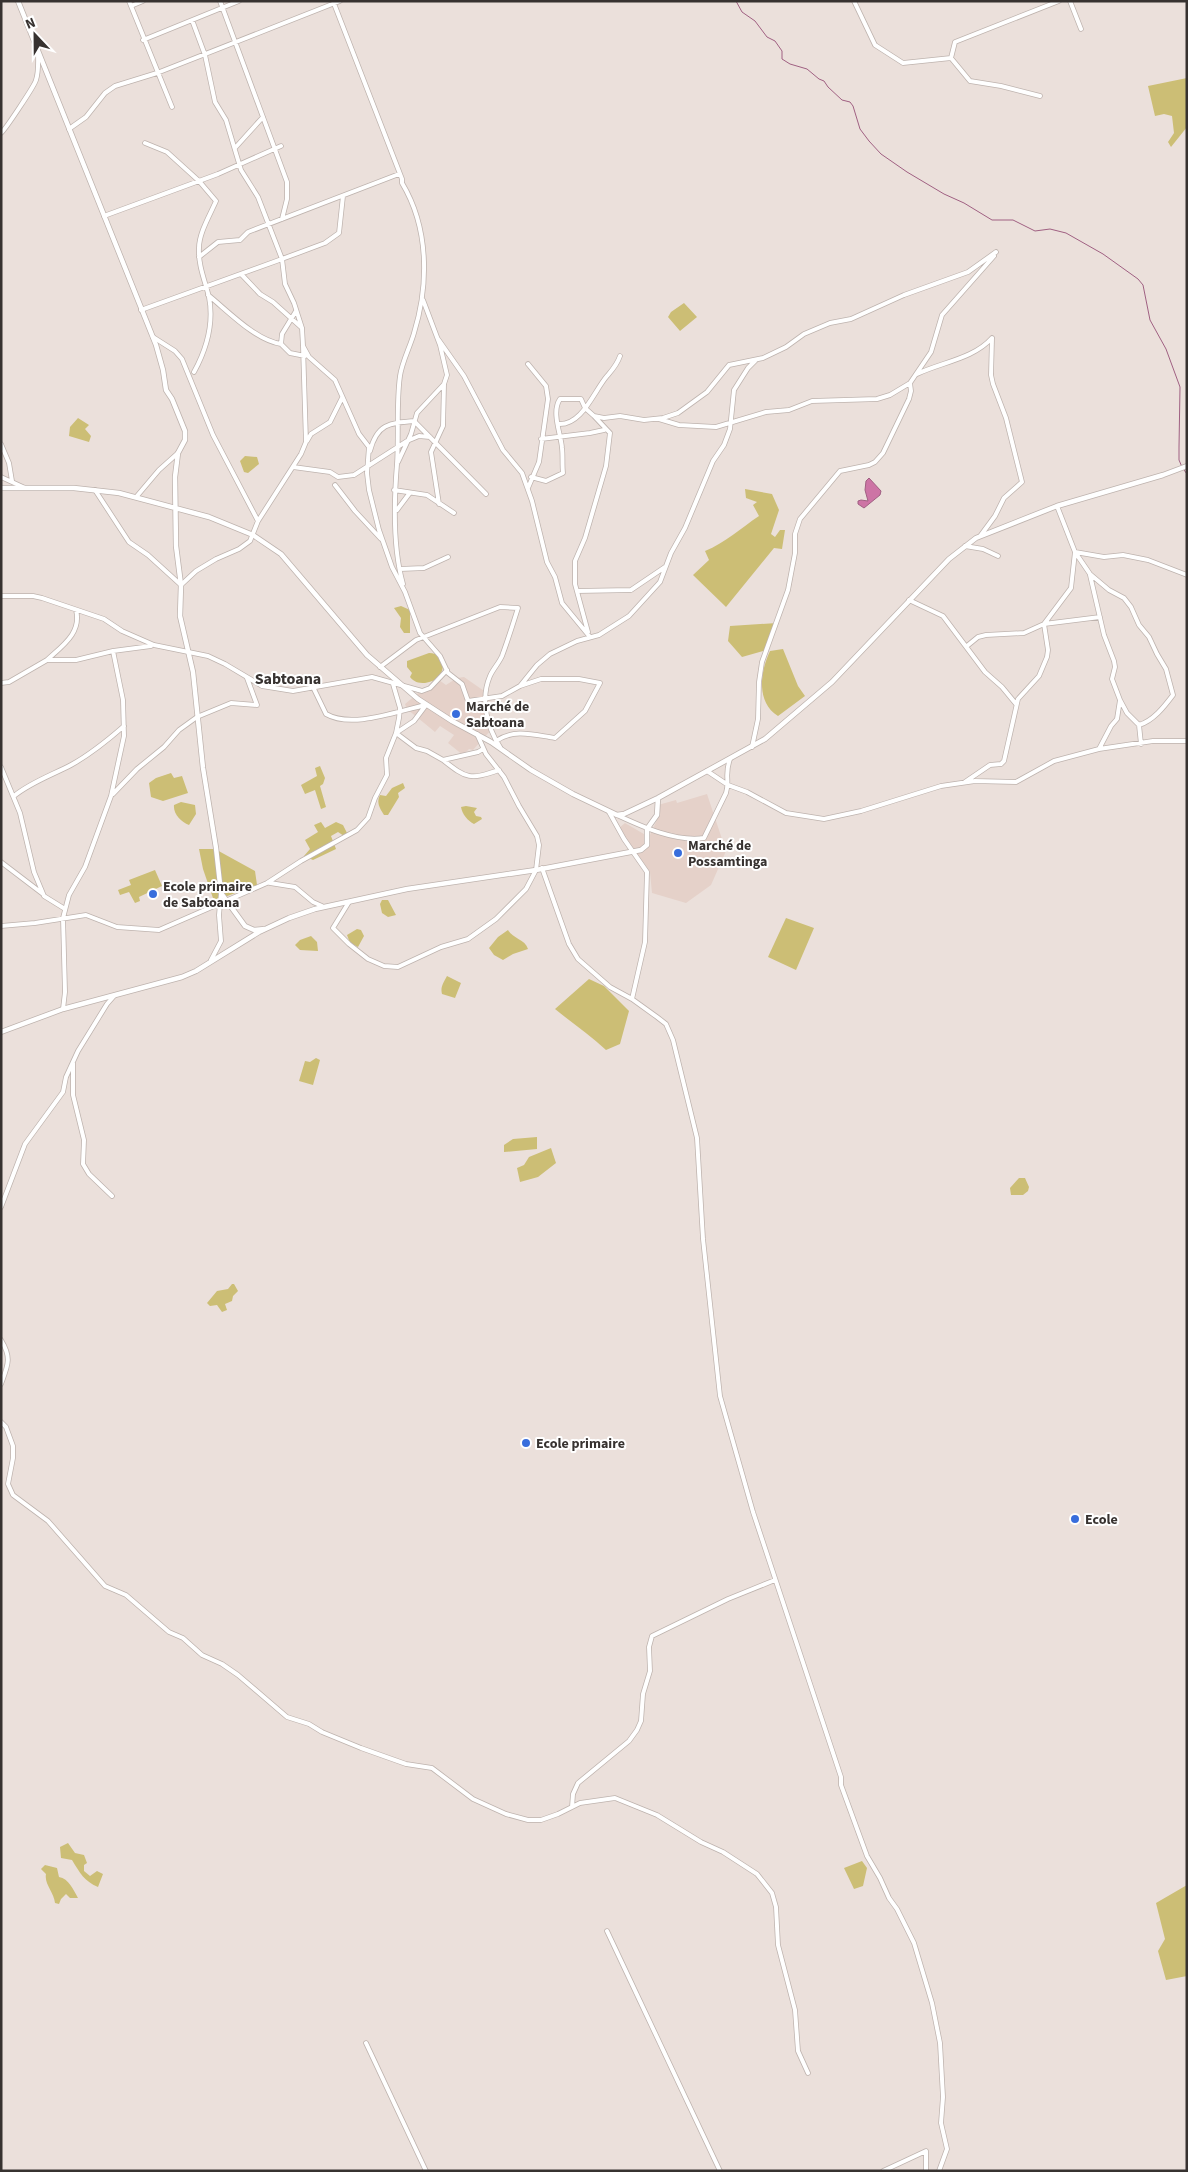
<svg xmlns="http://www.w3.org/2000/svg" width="1188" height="2172" font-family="'Source Sans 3',sans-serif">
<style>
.built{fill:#e5d1c9}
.green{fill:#ccbe75}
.water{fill:#cd74a5;stroke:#a06082}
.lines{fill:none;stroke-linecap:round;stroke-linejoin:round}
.stream{stroke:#a06082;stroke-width:1}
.minor-casing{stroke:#beb3ae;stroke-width:5.5}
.tertiary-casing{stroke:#beb3ae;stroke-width:6}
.minor{stroke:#fff;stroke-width:4}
.tertiary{stroke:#fff;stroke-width:4.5}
.poi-dot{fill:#386ddc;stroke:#fff;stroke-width:2}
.labels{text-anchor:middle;stroke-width:4;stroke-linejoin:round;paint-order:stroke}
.poi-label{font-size:14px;font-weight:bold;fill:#373230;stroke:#fff;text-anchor:start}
.quarter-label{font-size:16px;font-weight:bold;fill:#373230;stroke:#fff}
</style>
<rect width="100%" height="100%" fill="#ebe0db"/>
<!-- built -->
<path class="built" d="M464 677 487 693V709L492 729 473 750 469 749 463 755 448 743 454 735 440 726 435 732 407 709 405 704 422 690 429 691 439 680 446 685 457 678Z
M707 794 726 851 711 885 686 903 652 893 650 872 619 828 625 823 649 837 657 820 658 805 676 800 677 803Z"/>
<!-- green -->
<path class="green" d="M1187 78V127L1171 147 1168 142 1174 133 1172 116 1164 114 1155 116 1148 86Z
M684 303 697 317 680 331 668 317 671 312Z
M78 418 89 425 85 429 91 436 89 442 69 436 70 427Z
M245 456 257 457 259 464 248 473 244 472 240 461Z
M745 489 772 494 779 510 771 534 775 537 780 530H785L782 549 774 548 726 607 693 575 709 560 705 551C725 543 741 528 759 516L753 505 757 502 746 498Z
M401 606 410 610V633H404L400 627 401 618 394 608Z
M777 623 767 650 742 657 728 641 730 626Z
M783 649 798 686 805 696 778 716C756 702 760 672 770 651Z
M429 653C447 653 449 680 425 683 418 683 414 682 410 677L412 673 407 667V661Z
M320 766 325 778 323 784 320 786 326 807 321 809 315 790 305 794 301 785 317 776 315 768Z
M171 773 174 778 182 776 188 793 163 801 151 797 149 783 156 778Z
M403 783 405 788 398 793 399 797 388 815H384C380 808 376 803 380 795L386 796 392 788Z
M181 802 195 805 196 814 189 825C181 822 173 814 174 805Z
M466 806 477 808 474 812 476 816 481 817 482 819 474 824C468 821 462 814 461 807Z
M321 822 325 828 336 822 343 825 348 835 344 836 338 832 331 836 336 849 313 860 304 856 310 849 305 840 318 832 314 825Z
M199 849H215L255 871 257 885 214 901 203 869Z
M155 870 162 886 139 897 140 901 135 903 129 892 120 895 118 890 131 885 129 880Z
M382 900H388L396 915 388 917 382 913 380 904Z
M786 918 814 928 796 970 768 957Z
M357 929 361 930 364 936 358 947 350 943 347 935Z
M508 930C513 939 525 939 528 949L513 954 503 960 494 955 489 948 498 937Z
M311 936 317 942 318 951 300 950 295 945 300 940Z
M447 976 461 983 455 998 442 994C440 987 444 982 447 976Z
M589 979 604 986 629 1011 620 1044 606 1050C590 1035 572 1023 555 1009Z
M316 1058 320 1060 313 1085 299 1081 305 1061 310 1062Z
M537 1137V1149L504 1152V1145L513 1139Z
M551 1148 556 1163 538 1177 520 1182 517 1168 524 1165 529 1157Z
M1019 1178H1025L1029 1187 1028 1191 1023 1195H1011L1010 1188Z
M232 1284H234L238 1291 233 1296 232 1301 225 1304 227 1310 222 1312 217 1305 210 1306 207 1303 217 1291 228 1289Z
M68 1843 75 1853 84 1855 87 1863 84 1865V1871L90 1876 97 1871 103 1874 98 1887C84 1881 80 1873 72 1860L61 1858 60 1847Z
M862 1861 867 1868 863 1886 854 1889 844 1868Z
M45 1865 57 1868 59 1877C69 1879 73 1889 78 1898H70L66 1894 61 1899 59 1904 55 1903C54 1892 44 1884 46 1874L41 1869Z
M1187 1885V1976L1166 1980 1158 1951 1165 1939 1156 1903Z"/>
<!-- water -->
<path class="water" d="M869 478 881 491 880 495 864 508 858 504V501L861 500 868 501 865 490 866 481Z"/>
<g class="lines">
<!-- stream -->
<path class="stream" d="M736 1 742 12 755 21 767 37 775 41 782 51V59L790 64 807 69 819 79 824 81 828 87 842 100 850 102 853 106 860 129 869 141 881 154 907 172 944 194 964 203 992 220H1013L1035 231 1050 229 1066 233 1103 254 1138 279 1143 285 1150 320 1166 349 1180 387 1179 447V460L1182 467
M1184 470 1187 474"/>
<defs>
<path id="minor" d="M129 1 172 107
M220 1 287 182V199L282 219
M333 1 402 179V183C429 228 429 284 414 333 410 347 402 362 400 376 396 405 399 435 397 464 394 500 393 549 403 584
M854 1 875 45 903 63 951 58 970 81 1001 86 1040 96
M1070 1 1081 29
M131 6 143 1
M143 40 239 1
M951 58 955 42 1059 1
M69 129 86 117 105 93 115 86 157 73 340 1
M1 133C5 130 35 85 36 80 39 71 38 61 38 52
M145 143 167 152 199 181 216 201C210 215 199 233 199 248 198 265 205 281 209 297 214 323 206 350 194 372
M235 148 263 117
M343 196 339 233 325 243 282 259 285 284 294 303 302 328 303 346 309 357 335 380 359 434 369 447 367 473 369 490 379 530 392 567 405 592 420 633 440 656 448 673 462 684 468 701 502 696 520 686 541 679H579L600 683 585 711 555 738C534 735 515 728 496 741
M104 216 218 174 281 146
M199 257 218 242 240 240 248 232 399 174
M242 275 260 294 273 302 302 328
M208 295C228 311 255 340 281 344
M423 300 440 345 447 375 444 384 443 426 431 452 439 504
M141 310 282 259 258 197 241 170 226 120 215 102 205 55 192 20
M296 311 282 334 281 344 290 353 305 356
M153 337 175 351 182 359 213 435 258 521
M438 339 464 376 503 450 522 473 532 501 547 562 555 577 562 603 590 637
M528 364 546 386 548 399 539 462 528 488
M917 374C942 362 973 359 992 338
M659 419 679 425 716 427 766 412 789 410 812 401 877 399 890 395 910 383 931 352 942 315 994 256
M558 424C582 426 594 391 607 376 613 369 617 365 620 356
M541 439 590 433 604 430
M307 441 311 434 330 422 342 398
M1 444 9 463 12 481
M370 451C377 424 389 423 414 421L486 494
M398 462 411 434 417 413 444 384
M293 467 330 472 338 477 354 475 407 441 419 436 430 437
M1 477 25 488
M531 477 546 481 563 473C562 464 563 456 562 448 561 434 551 412 560 399H581L585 408 594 416 604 418 620 416 644 420 663 418 678 413 707 392 729 365 763 358 786 347 804 334 830 323 851 319 904 295 968 272 996 252
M335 485 355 511 381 539
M95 490 129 542 148 555 181 585 196 571 216 559 239 549 250 541 258 521 301 454 306 442 303 346
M394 490 427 495 454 513
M137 496 159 470 178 453
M1057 506 1075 552 1090 574 1109 590 1124 598 1131 607 1139 625 1149 637 1157 654 1166 669 1173 695C1164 707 1153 721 1139 725L1141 744
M397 510 409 494
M981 535 995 516 1004 498 1022 482 1006 418 993 384 991 375 992 338
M965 546 983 549 998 556
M400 569 424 568 448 557
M1090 575 1104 635 1114 661 1115 667 1112 679 1120 700 1117 719 1111 726 1099 749
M577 591 631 590 665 567
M1 596H33L42 598 104 619 122 631 154 645 208 656 225 664 262 686 293 691 372 677 422 691 430 688 447 670
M909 600 943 616 985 672 1002 687 1016 704
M588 632 575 584V561L585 538 606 466 610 433 594 416
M967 646 978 637 986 635 1024 633 1044 624 1100 617
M47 660C62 646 82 633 76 610
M380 667 416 640 500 607 518 608C513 624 508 640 502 656 499 663 493 669 490 676 480 699 487 727 500 747
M1 683 9 682 47 660H76L113 651 151 646
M520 686 537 665 550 654 577 641 599 635 629 616 660 582 671 553 685 528 713 461 724 445 730 429 734 390 748 368 756 360
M313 687 326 714C352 729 397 711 426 705
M1120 700 1127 713 1139 725
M426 705 414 721 396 733 416 748 427 751 443 760 478 752 483 749
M752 747 758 719 759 682 762 662 788 590 795 553V534L800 519 840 471 869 465 875 462 883 453 909 399 911 391 910 383
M443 760C467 779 470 780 499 770
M1 767 20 813 34 872 44 896 65 909
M707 771 728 785 747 792 786 813 824 819 861 811 941 786 975 781 1016 782 1054 761 1099 749 1153 741H1187
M965 782 990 765 1001 764 1004 761 1018 699 1039 676 1047 657 1048 650 1044 624 1071 588 1075 552 1104 557 1123 555 1148 560 1187 575
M113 794 137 769 164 747 179 730 197 717 231 703 257 705 247 678
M14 796C31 782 52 775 71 765 91 754 108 740 124 726
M609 812 624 839 647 872 645 942 632 999
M617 815C643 827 675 842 704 838L726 793C730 780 724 775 730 759
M1 862 43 894
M542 868 569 944 578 959 610 987 632 999 657 1017 666 1024 673 1040 697 1138 703 1239 720 1396 753 1512 841 1777V1785L867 1856 880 1878 889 1898 897 1909 914 1943 932 2003 940 2043 943 2097 941 2123 947 2149 939 2171
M270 883 295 887 313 902 322 906
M349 902 333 928 349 944 368 959 384 966 398 967 441 947 468 939 496 919 526 889 536 870 539 845 537 836 519 806 504 777 486 754 477 734
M1 926 35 923 86 915 117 927 159 930 267 883 301 861 357 830 368 818 375 798 387 775 386 758 396 733 399 718 400 708 393 684
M211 960 221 941 219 915 221 893
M63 1009 65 992 63 918 69 895 85 867 111 796 124 736 123 700 113 651
M73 1063V1095L84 1140 83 1164 89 1174 112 1196
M1 1207 25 1144 63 1092 66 1077 78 1051 107 1004 114 996
M1 1340C12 1358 8 1365 1 1384
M1 1422 6 1427 13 1446V1458L8 1484 13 1495 48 1521 105 1586 126 1595 169 1632 183 1638 202 1655 222 1664 238 1675 287 1717 309 1724 322 1732 361 1748 406 1764 432 1768 473 1799 506 1814 528 1820H541L558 1814 580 1803 615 1798 657 1815 701 1842 723 1852 757 1874 772 1893 776 1907 778 1945 795 2010 798 2051 808 2073
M572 1807 573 1794 578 1783 629 1741 637 1730 641 1721 643 1694 650 1671 649 1647 652 1636 728 1599 775 1580
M607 1931 720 2171
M366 2043 426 2171
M883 2171 926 2151V2171"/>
<path id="tertiary" d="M18 1 156 345 163 370 166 390 172 399 185 431V440L178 453 175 477 176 546 181 585 180 616 193 672 203 768 216 848 221 893 245 926 254 930 265 929
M1 488H74L119 493 209 517 253 535 281 554 367 655 418 699 452 721 491 742 531 770 573 794 617 815 624 814 658 798 765 739 832 682 949 559 976 538 1057 506 1163 475 1187 466
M1 1032 63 1009 182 977 196 971 259 932 289 918 315 909 407 889 536 870 641 850 647 845V829L657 815 658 798"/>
</defs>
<!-- minor casing -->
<use href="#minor" class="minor-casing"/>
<!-- tertiary casing -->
<use href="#tertiary" class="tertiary-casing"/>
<!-- minor -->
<use href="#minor" class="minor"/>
<!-- tertiary -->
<use href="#tertiary" class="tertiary"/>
</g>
<!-- markers -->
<g class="poi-dot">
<circle cx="456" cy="714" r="5"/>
<circle cx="678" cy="853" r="5"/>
<circle cx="153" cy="894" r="5"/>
<circle cx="526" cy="1443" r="5"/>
<circle cx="1075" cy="1519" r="5"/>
</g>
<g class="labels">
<!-- poi labels -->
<g class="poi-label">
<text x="466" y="711">Marché de<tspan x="466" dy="16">Sabtoana</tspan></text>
<text x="688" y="850">Marché de<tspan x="688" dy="16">Possamtinga</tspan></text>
<text x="163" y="891">Ecole primaire<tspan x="163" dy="16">de Sabtoana</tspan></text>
<text x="536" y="1448">Ecole primaire</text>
<text x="1085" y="1524">Ecole</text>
</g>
<!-- quarter labels -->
<g class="quarter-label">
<text x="288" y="684">Sabtoana</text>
</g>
</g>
<!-- border -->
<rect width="1188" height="2172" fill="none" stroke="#373230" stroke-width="5"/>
<!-- north arrow -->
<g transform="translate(35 35) rotate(338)" stroke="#ffffff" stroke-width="4" paint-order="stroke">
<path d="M0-4L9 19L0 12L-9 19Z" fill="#373230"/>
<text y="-8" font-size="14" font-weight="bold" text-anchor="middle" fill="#373230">N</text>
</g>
</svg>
